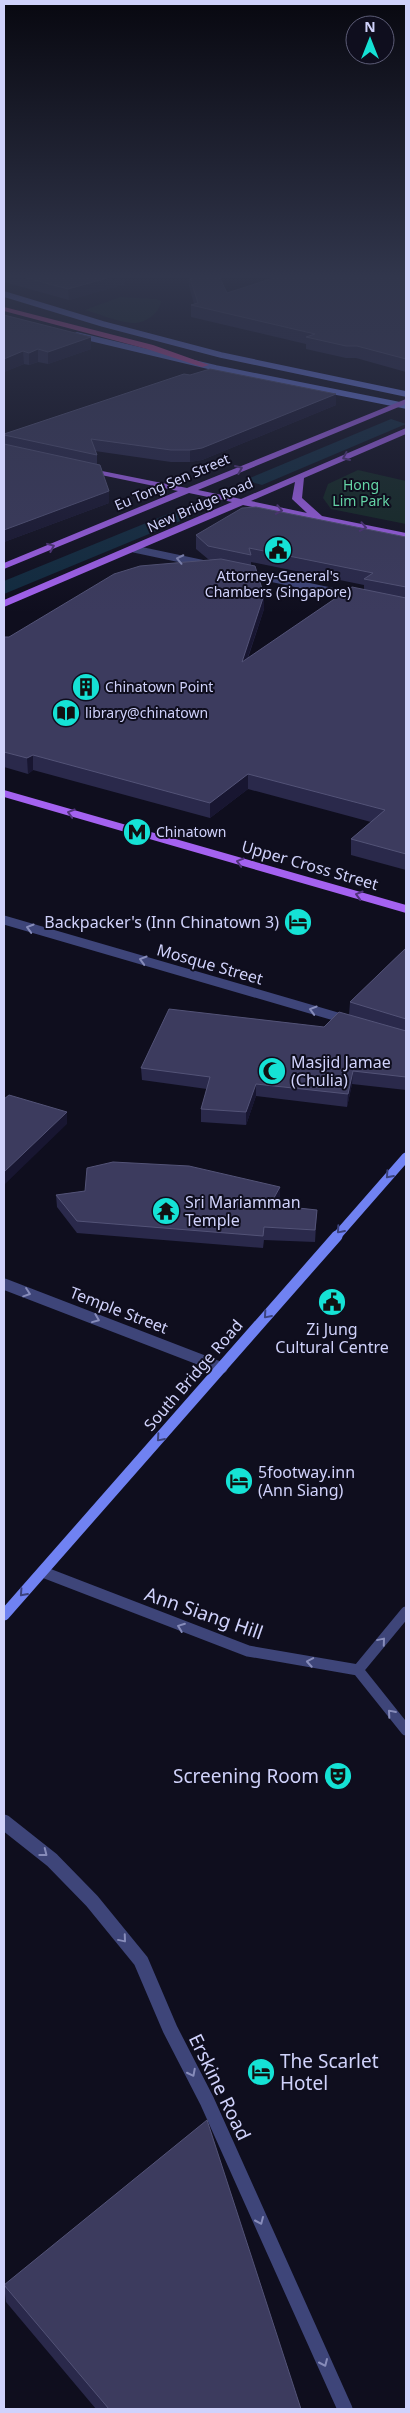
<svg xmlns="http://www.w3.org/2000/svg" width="410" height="2413" font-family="'Noto Sans',sans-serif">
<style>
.green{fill:#122823}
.water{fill:#112b3f}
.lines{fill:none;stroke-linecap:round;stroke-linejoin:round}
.street-far3{stroke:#3e4579;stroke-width:7}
.street-far2{stroke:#3e4579;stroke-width:9}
.street-far1{stroke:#3e4579;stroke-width:11}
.street{stroke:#3e4579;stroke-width:15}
.secondary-far2{stroke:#7082f2;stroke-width:5.5}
.secondary-far1{stroke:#7082f2;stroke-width:9}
.secondary{stroke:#7082f2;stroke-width:11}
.primary{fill:#a462f0;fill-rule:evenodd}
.highway{fill:#ef57b8;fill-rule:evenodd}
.wall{fill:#2a294b;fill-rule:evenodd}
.shaded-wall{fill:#181631}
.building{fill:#3c3b5e;stroke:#535377}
.oneway{stroke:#52347c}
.oneway2{stroke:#878cba}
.oneway3{stroke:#3b427d}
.labels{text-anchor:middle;stroke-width:4;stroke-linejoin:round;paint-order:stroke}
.far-street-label{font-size:14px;fill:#d0d2fb;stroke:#0f0e1e}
.far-park-label{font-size:14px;fill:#64d3a5;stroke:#0f0e1e}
.far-poi-label{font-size:14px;fill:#d0d2fb;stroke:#0f0e1e;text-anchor:start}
.street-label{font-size:16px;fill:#d0d2fb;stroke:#0f0e1e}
.poi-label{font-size:16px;fill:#d0d2fb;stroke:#0f0e1e;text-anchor:start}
.near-street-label{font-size:19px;fill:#d0d2fb;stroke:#0f0e1e}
.near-poi-label{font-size:19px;fill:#d0d2fb;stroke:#0f0e1e;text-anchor:end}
</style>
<rect width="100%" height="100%" fill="#0f0e1e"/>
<!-- green -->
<path class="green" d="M120 297 156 299 161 301C160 313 145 324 132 323 117 322 100 314 85 310Z
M358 470 406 481V524L331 509 323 498 328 484Z"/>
<!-- water -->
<path class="water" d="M391 419 406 424 262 485 245 480Z
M173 512 190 517 4 594V581Z"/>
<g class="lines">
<!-- street-far3 -->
<path class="street-far3" d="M134 549 205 564
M246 573 354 596"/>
<!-- street-far2 -->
<path class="street-far2" d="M4 920 348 1020"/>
<!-- street-far1 -->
<path class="street-far1" d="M4 1284 222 1368
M43 1572 248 1651 358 1670
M358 1670 406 1730
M358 1670 406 1612"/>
<!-- street -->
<path class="street" d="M4 1822 52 1860 92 1901 141 1961 170 2029 207 2101 345 2409"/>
<!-- secondary-far2 -->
<path class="secondary-far2" d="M4 294 103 324 221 355 406 394
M77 335 216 368 406 406"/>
<!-- secondary-far1 -->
<path class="secondary-far1" d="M336 1237 406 1157"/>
<!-- secondary -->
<path class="secondary" d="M4 1615 337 1236"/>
<!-- primary -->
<path class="primary" d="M406 399V404L198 490 241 499 406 428V434L304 478 302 498 322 516 406 533V539L243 505 4 607V600L232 502 189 493 4 569V563L178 491 82 471V467L187 488ZM295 482 292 499 307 513 251 501Z
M4 790 406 905V913L4 797Z"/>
<!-- highway -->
<path class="highway" d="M4 307 153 345 209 365 202 367 147 349 4 311Z"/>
</g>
<!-- wall -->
<path class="wall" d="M4 275H124L125 284 69 300 4 282Z
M189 275 227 293 275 277 274 275H406V372L356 358H346L306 349V344L191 317V305L194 304 189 286Z
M4 315 91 337V349L48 364 38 362 29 365 24 364 4 372Z
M190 375 336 394V405L202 460 190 462H171L95 451 97 455V464L109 503 4 542V434Z
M196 535 406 537V870L351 855V839L371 822 248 789 210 818 33 770 28 774 4 767V637H9L210 560 208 559 196 549ZM251 562 364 585V589L248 658 264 609 251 565Z
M406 948V1090L352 1084 347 1107 256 1096 246 1125 201 1122V1109L207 1089 142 1080 141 1068 324 1027 349 1015 350 1002Z
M85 1191 280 1199 277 1205 317 1210 315 1242 264 1240 263 1248 77 1233 57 1207 56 1195Z
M4 2285 301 2409H96L6 2302Z"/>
<!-- shaded-wall -->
<path class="shaded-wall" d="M118 275H124L125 284 69 300 68 289Z
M91 337V349L48 364V352Z
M38 349V362L29 365V353Z
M23 351 24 364 4 372V359Z
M336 394V405L202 460 190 462V450Z
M109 491V503L4 542V530Z
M264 595V609L241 677 242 662Z
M33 755V770L28 774 27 758Z
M248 774V789L210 818V803Z
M353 1071 352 1084 347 1107 348 1094Z
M256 1084V1096L246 1125V1112Z
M67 1112V1124L4 1185V1172Z
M280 1187V1199L270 1217V1205Z"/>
<!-- building -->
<path class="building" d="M16 275H118L68 289Z
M189 275 219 276 227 293 280 276 279 275H406V359L357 346H346L306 337 315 334 191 305 198 303Z
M4 315 91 337 48 352 38 349 29 353 23 351 4 359Z
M210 369 336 394 202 448 190 450H171L91 439 97 455 4 435V434L184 374 190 375Z
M4 444 100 465 109 491 4 530Z
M256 507 406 537V587L364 579 373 573 249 548 251 555 208 546 196 535 242 508Z
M221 559 255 566 264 595 242 662 352 587 406 598V854L351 839 385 810 248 774 210 803 33 755 27 758 4 752V637H9L114 574 140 566Z
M406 948V1019L350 1002Z
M169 1009 324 1027 339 1012 406 1031V1077L353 1071 348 1094 256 1084 246 1112 201 1109 210 1077 141 1068Z
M9 1095 67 1112 4 1172V1099Z
M113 1162 189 1166 280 1187 270 1205 317 1210 315 1230 264 1227 263 1236 77 1221 56 1195 85 1191 87 1168Z
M207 2120 301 2409H109L4 2285Z"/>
<!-- one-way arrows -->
<defs><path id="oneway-chevron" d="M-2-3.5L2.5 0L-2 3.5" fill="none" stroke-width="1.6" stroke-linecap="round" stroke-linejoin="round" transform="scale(1.25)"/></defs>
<g class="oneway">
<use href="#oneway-chevron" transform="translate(346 457) rotate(156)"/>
<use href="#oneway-chevron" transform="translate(239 469) rotate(-23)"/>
<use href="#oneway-chevron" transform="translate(279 510) rotate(11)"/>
<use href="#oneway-chevron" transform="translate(363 527) rotate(11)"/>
<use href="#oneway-chevron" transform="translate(51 547) rotate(-22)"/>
<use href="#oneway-chevron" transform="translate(71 813) rotate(-164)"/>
<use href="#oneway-chevron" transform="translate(240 862) rotate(-164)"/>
<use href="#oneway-chevron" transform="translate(359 895) rotate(-164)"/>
</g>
<g class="oneway2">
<use href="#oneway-chevron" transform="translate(180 559) rotate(-168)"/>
<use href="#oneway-chevron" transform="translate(30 928) rotate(-164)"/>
<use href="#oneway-chevron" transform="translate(143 960) rotate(-164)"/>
<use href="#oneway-chevron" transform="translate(313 1010) rotate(-164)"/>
<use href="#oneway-chevron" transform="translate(27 1293) rotate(19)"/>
<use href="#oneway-chevron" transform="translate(96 1319) rotate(22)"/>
<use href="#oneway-chevron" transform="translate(181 1627) rotate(-159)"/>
<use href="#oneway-chevron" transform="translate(382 1641) rotate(-50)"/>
<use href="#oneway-chevron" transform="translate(310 1662) rotate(-170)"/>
<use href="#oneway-chevron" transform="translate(391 1713) rotate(-131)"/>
<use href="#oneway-chevron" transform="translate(44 1853) rotate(38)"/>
<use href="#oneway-chevron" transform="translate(123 1939) rotate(50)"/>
<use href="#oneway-chevron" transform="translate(192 2073) rotate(63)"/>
<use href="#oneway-chevron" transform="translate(260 2221) rotate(66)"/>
<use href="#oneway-chevron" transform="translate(324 2363) rotate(66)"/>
</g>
<g class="oneway3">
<use href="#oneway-chevron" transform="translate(389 1175) rotate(132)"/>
<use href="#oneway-chevron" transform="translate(340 1230) rotate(131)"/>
<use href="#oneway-chevron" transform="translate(267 1315) rotate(131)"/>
<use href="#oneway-chevron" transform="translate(160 1438) rotate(131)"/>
<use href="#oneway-chevron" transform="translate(23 1593) rotate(132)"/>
</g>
<!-- sky -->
<linearGradient id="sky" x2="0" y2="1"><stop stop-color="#080810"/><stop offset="0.45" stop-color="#31364c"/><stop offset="1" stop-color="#31364c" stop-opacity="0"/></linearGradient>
<rect width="410" height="613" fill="url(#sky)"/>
<!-- icons -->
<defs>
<symbol id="civic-disc" viewBox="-11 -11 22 22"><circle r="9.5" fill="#15e2d5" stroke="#0f0e1e"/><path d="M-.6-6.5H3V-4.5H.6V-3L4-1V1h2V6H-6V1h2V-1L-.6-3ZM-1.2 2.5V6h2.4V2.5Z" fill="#111"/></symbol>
<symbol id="building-disc" viewBox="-11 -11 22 22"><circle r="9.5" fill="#15e2d5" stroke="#0f0e1e"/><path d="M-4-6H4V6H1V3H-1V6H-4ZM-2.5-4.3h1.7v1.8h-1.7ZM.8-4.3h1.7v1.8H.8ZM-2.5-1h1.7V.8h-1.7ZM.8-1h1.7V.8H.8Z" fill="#111"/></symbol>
<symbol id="library-disc" viewBox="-11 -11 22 22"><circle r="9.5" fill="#15e2d5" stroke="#0f0e1e"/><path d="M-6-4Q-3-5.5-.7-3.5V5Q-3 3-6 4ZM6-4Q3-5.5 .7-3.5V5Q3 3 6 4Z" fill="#111"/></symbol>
<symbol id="metro-disc" viewBox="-11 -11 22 22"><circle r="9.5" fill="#15e2d5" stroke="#0f0e1e"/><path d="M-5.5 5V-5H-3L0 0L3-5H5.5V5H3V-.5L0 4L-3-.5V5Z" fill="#111"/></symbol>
<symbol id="hotel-disc" viewBox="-11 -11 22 22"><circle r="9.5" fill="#15e2d5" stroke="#0f0e1e"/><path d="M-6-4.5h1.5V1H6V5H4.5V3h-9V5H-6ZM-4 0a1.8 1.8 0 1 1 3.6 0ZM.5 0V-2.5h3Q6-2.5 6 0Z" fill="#111"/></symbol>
<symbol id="mosque-disc" viewBox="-11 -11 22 22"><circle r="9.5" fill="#15e2d5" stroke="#0f0e1e"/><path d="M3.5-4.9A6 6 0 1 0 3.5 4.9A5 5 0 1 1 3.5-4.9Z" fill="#111"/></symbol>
<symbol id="temple-disc" viewBox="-11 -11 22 22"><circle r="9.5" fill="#15e2d5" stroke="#0f0e1e"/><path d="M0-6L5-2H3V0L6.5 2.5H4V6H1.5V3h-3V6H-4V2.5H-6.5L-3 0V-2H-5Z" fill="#111"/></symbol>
<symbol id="theatre-disc" viewBox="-11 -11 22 22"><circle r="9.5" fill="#15e2d5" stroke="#0f0e1e"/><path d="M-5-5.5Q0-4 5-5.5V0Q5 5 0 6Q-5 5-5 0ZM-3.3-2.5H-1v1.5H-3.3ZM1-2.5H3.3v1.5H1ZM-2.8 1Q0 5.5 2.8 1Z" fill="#111"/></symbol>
</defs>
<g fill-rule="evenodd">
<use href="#civic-disc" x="262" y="534" width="32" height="32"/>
<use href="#building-disc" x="70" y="671" width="32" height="32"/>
<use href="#library-disc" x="50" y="697" width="32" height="32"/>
<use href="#metro-disc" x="121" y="816" width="32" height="32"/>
<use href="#hotel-disc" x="282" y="906" width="32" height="32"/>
<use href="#mosque-disc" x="256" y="1055" width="32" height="32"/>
<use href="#temple-disc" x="150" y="1195" width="32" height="32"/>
<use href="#civic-disc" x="316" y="1286" width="32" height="32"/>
<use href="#hotel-disc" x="223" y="1465" width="32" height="32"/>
<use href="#theatre-disc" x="322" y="1760" width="32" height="32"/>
<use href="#hotel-disc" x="245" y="2056" width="32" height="32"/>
</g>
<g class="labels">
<!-- far-street labels -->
<g class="far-street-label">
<text transform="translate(172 482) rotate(-23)" y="5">Eu Tong Sen Street</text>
<text transform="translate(200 505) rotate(-24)" y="5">New Bridge Road</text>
</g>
<!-- far-park labels -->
<g class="far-park-label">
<text x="361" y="490">Hong<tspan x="361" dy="16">Lim Park</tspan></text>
</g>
<!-- far-poi labels -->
<g class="far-poi-label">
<text x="278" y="581" text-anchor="middle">Attorney-General's<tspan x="278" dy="16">Chambers (Singapore)</tspan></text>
<text x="105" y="692">Chinatown Point</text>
<text x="85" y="718">library@chinatown</text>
<text x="156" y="837">Chinatown</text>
</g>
<!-- street labels -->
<g class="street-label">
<text transform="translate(310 865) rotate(16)" y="6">Upper Cross Street</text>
<text transform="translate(210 964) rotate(16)" y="6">Mosque Street</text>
<text transform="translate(119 1310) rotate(21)" y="6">Temple Street</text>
<text transform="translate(193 1375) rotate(-49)" y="6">South Bridge Road</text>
</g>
<!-- poi labels -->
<g class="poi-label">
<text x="279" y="928" text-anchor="end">Backpacker's (Inn Chinatown 3)</text>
<text x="291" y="1068">Masjid Jamae<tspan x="291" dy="18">(Chulia)</tspan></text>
<text x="185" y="1208">Sri Mariamman<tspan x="185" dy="18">Temple</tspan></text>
<text x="332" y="1335" text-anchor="middle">Zi Jung<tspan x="332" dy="18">Cultural Centre</tspan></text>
<text x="258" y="1478">5footway.inn<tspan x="258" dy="18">(Ann Siang)</tspan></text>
</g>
<!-- near-street labels -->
<g class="near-street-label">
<text transform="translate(204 1613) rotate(19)" y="7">Ann Siang Hill</text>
<text transform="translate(220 2087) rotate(64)" y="7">Erskine Road</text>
</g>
<!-- near-poi labels -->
<g class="near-poi-label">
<text x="319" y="1783">Screening Room</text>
<text x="280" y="2068" text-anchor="start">The Scarlet<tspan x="280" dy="22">Hotel</tspan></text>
</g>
</g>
<!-- border -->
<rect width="410" height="2413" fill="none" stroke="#d0d2fb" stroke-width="10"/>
<!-- north arrow -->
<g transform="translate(370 40)"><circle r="24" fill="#0f0e1e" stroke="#5c5c76"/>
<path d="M0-4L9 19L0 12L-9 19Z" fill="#15e2d5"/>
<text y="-8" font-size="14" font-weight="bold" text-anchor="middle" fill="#d0d2fb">N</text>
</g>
</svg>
